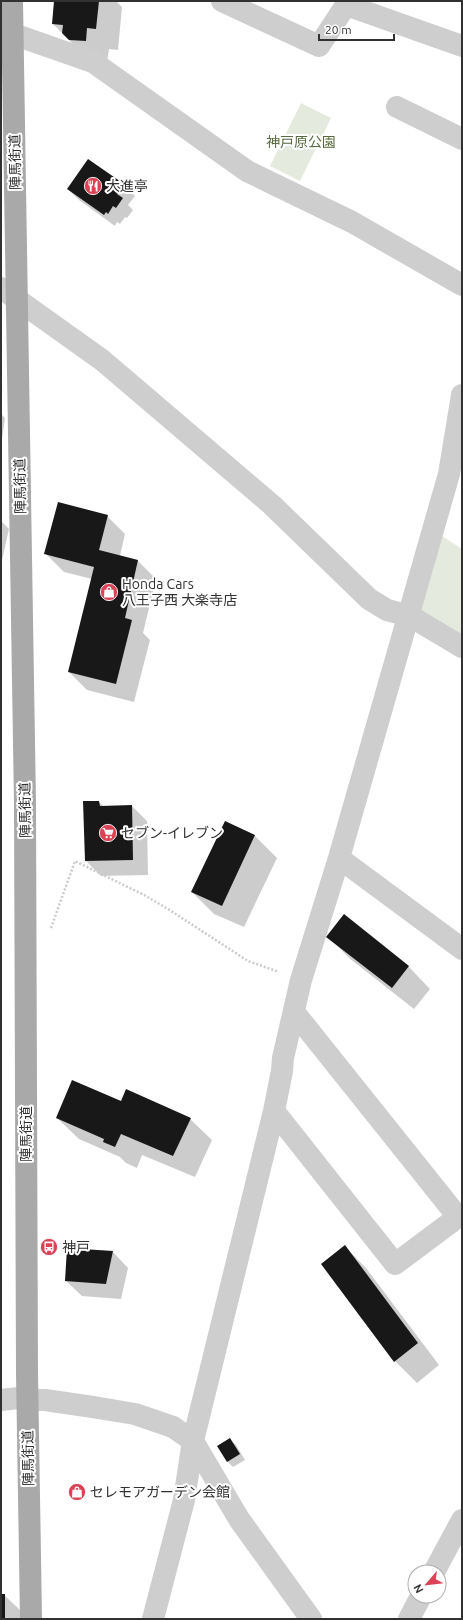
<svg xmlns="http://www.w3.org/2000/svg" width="463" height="1620" font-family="Ubuntu,'Noto Sans JP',sans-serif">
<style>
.green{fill:#e5eade}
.shadow{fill:#0003}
.building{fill:#181818}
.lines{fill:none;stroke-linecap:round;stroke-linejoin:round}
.path{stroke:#cbcbcb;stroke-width:2.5;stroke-dasharray:2 2;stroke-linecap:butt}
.minor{stroke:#cecece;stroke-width:22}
.major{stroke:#a9a9a9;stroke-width:22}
.labels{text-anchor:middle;stroke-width:4;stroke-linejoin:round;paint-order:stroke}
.park-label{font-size:14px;fill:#576a41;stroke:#fff}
.street-label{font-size:14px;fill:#313131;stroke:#fff}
.poi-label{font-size:14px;fill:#313131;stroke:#fff;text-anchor:start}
</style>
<rect width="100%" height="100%" fill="#fff"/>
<!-- green -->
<path class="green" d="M301 103 331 118 300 181 270 166Z
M433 530 462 549V647L410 616Z"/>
<!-- shadow -->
<path class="shadow" d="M55 1H116L122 7 118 50 109 49 107 62 75 46 53 24Z
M88 161 124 185 135 196 128 205 133 210 127 218 125 217 120 224 117 222 115 226 79 200 68 189Z
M1 414 5 418 1 446Z
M107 516 125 534 120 556 138 561 156 579 143 633 150 640 134 702 87 690 69 672 92 579 64 572 46 554Z
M1 521 9 529 1 565Z
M99 802 104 807 132 806 147 821 148 875 101 876 86 861Z
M225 822 255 836 277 858 244 927 214 914 192 892Z
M344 915 409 967 430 989 414 1009 349 958 328 936Z
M57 1118 190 1119 212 1140 195 1177 142 1155 137 1168 126 1163 120 1157 79 1139Z
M345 1247 366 1268 439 1365 417 1383 395 1361 322 1264Z
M68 1250 113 1252 128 1268 121 1299 82 1296 66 1281Z
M230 1440 236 1445 245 1460 233 1467 228 1462Z
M1 1595H4L20 1610V1619H1Z"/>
<!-- building -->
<path class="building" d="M54 1H99L96 29 87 28 86 41 69 40 62 33 63 25 52 24Z
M88 159 124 184 117 194 123 198 116 208 113 206 108 214 106 212 104 215 67 189Z
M58 502 108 515 99 550 138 560 125 618 132 620 116 684 68 672 94 567 44 554Z
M83 801H99L100 806 132 805 133 860 85 861Z
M225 821 255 835 222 906 191 892Z
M344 914 409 966 392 988 326 937Z
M72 1080 121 1101 126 1089 191 1118 173 1156 121 1134 115 1147 103 1142 104 1139 56 1118Z
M345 1245 418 1343 394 1362 321 1264Z
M67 1248 113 1251 106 1284 65 1281Z
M230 1438 240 1454 227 1462 217 1446Z
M1 1594H5V1619H1Z"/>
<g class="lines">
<!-- path -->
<path class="path" d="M51 928 75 861 144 895 168 909 248 961 279 972"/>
<!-- minor -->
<path class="minor" d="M222 1 319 46 346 5 462 46
M13 34 93 62 247 171 352 222 462 285
M397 107 462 139
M1 288 102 360 272 505 369 599 387 610 410 616 462 647
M339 858 462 949
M274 1111 395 1264 458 1217 294 1012
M1 1400 27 1397
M27 1400H45L93 1407 135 1414 173 1427 193 1441 239 1519 311 1619
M434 1572 462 1520
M153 1619 184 1500 193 1441 274 1111 282 1071 283 1058 301 980 339 858 449 474 462 395
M409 1619 421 1596"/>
<!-- major -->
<path class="major" d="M12 1 25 804 27 1372 31 1619"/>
</g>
<!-- icons -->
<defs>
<symbol id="restaurant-disc" viewBox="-11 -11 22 22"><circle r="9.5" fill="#d94355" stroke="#fff"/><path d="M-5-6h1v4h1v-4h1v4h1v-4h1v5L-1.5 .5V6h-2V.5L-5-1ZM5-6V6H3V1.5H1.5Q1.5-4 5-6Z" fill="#fff"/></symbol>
<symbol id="shop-disc" viewBox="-11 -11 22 22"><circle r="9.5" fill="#d94355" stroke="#fff"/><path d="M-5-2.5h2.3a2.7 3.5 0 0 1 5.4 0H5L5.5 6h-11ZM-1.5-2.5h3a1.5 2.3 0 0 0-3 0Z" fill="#fff"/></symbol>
<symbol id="supermarket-disc" viewBox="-11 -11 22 22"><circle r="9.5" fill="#d94355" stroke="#fff"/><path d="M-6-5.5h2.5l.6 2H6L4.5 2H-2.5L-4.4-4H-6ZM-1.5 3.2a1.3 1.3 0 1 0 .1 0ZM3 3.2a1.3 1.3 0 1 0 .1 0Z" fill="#fff"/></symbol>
<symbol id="bus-disc" viewBox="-11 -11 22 22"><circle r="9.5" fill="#d94355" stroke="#fff"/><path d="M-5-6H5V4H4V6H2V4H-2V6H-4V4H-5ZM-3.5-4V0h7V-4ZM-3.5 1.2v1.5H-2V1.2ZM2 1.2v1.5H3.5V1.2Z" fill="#fff"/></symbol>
</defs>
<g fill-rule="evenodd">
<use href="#restaurant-disc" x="83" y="176" width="20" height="20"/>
<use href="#shop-disc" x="99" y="582" width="20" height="20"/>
<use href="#supermarket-disc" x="98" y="823" width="20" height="20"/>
<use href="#bus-disc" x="39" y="1237" width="20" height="20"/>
<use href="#shop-disc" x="67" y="1482" width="20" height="20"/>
</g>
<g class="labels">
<!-- park labels -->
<g class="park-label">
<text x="301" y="147">神戸原公園</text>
</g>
<!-- street labels -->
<g class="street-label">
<text transform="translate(15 162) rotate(-91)" y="5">陣馬街道</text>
<text transform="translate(20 486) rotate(-91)" y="5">陣馬街道</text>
<text transform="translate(25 810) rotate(-91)" y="5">陣馬街道</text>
<text transform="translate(26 1134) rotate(-90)" y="5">陣馬街道</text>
<text transform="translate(28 1458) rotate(-91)" y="5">陣馬街道</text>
</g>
<!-- poi labels -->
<g class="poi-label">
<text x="106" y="191">大進亭</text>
<text x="122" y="589">Honda Cars<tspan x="122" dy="16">八王子西 大楽寺店</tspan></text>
<text x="121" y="838">セブン-イレブン</text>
<text x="62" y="1252">神戸</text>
<text x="90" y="1497">セレモアガーデン会館</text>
</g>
</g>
<!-- border -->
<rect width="463" height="1620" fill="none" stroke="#313131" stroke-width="4"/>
<!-- north arrow -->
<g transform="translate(427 1584) rotate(242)"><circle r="19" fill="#ffffff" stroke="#adadad"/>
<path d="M0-3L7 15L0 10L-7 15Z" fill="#d94355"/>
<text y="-6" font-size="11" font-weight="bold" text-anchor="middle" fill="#313131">N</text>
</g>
<!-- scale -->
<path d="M319 34v6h75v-6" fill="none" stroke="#313131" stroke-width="2"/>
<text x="325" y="34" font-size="12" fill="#313131" stroke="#ffffff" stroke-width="3" paint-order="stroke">20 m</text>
</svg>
